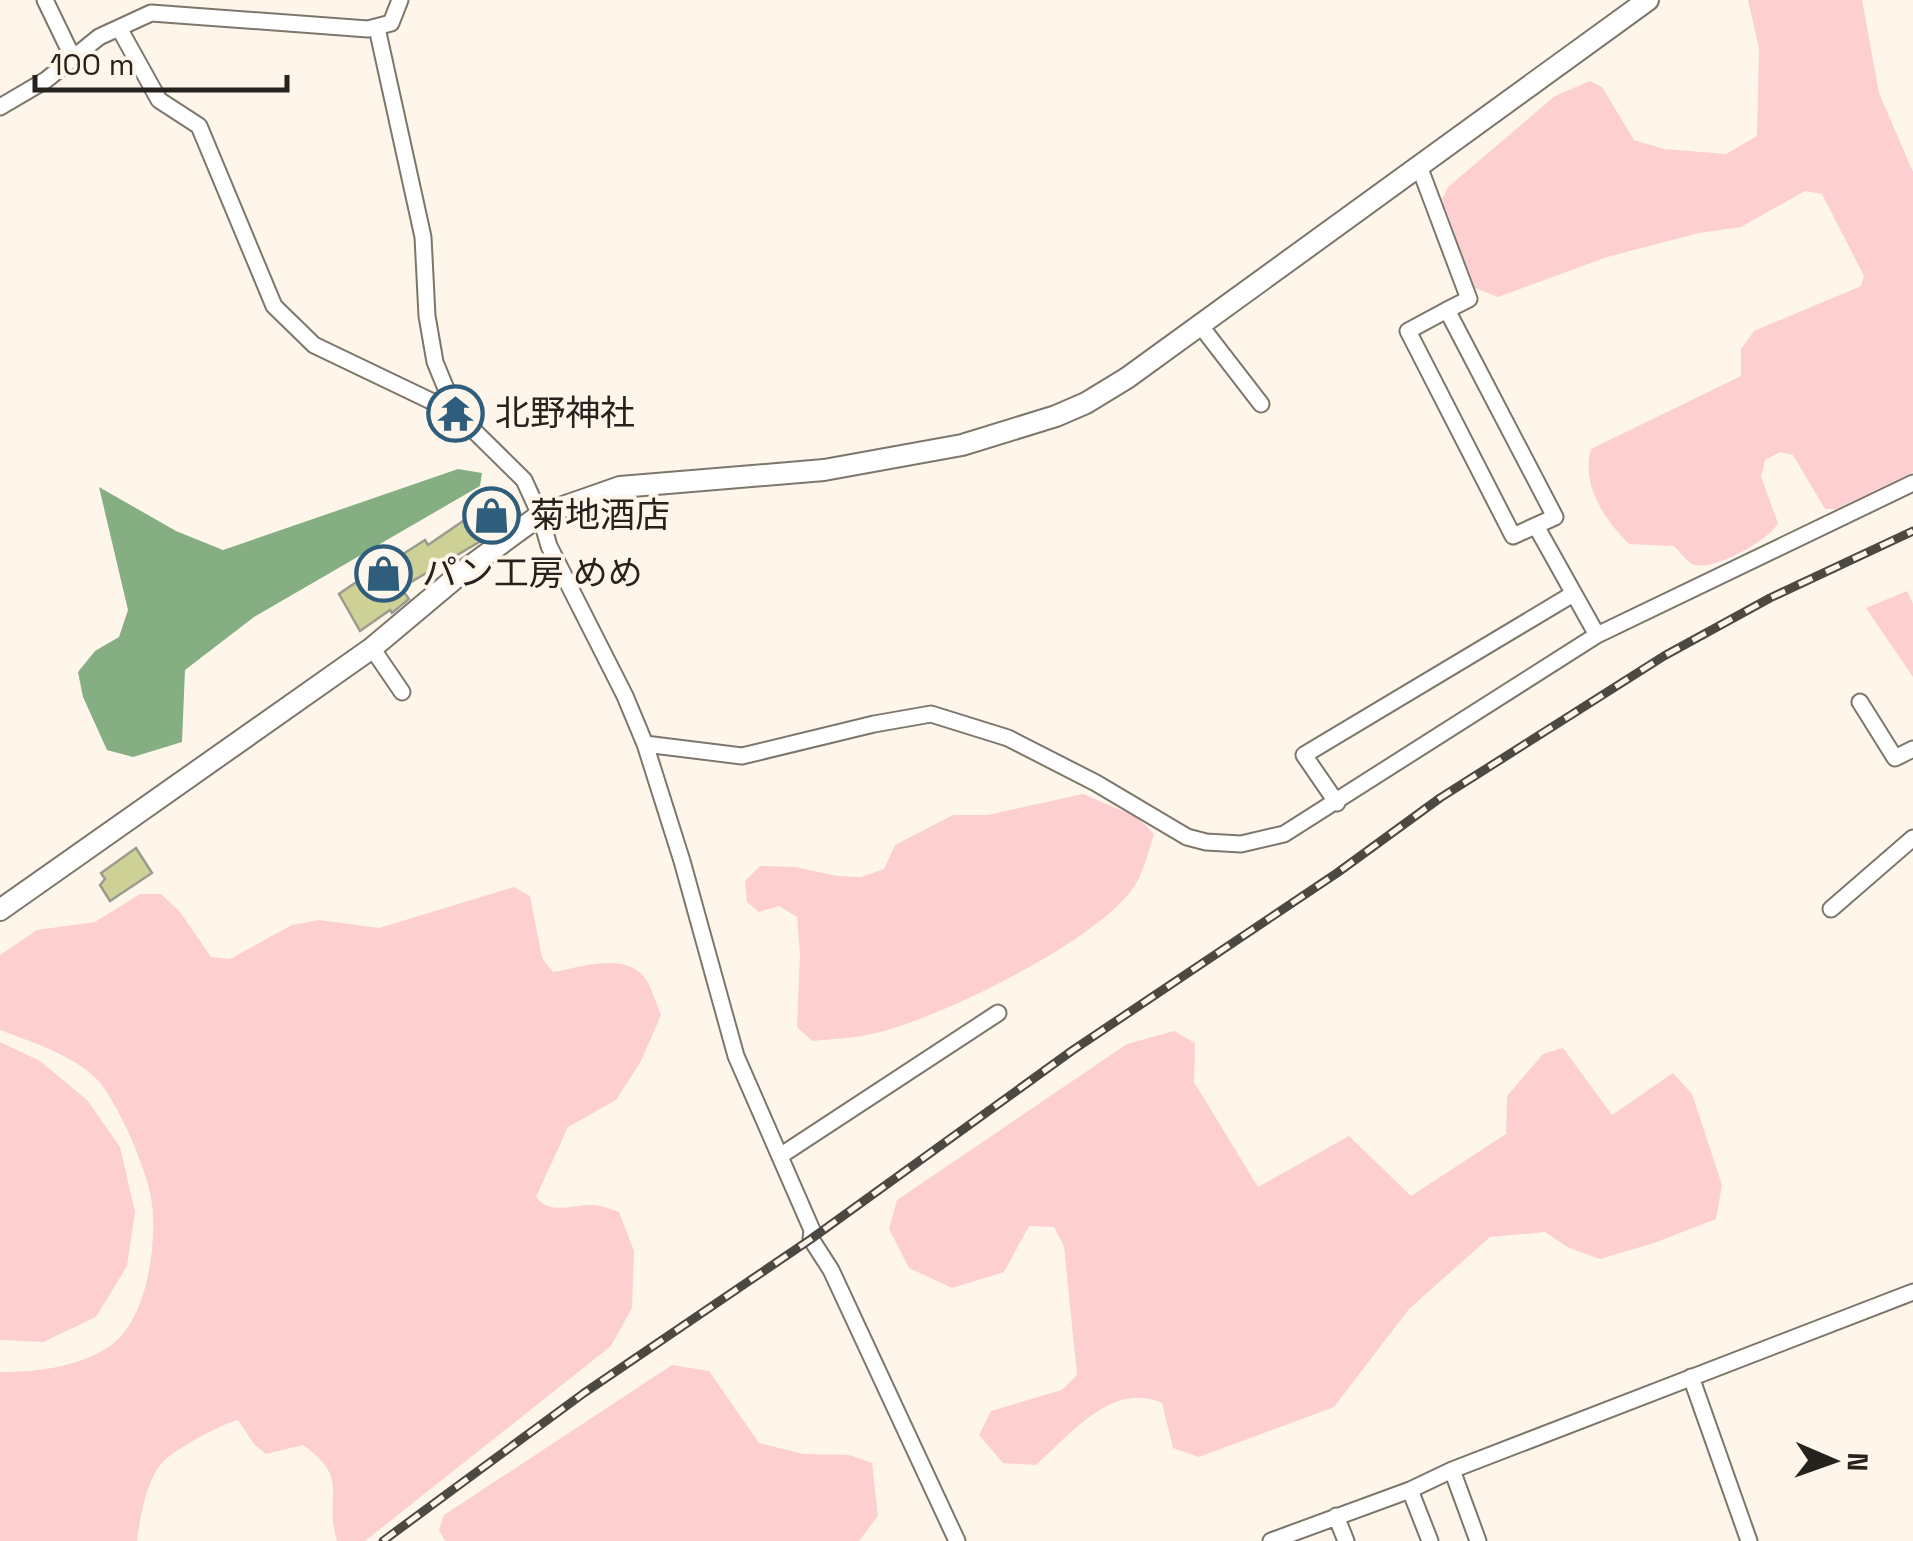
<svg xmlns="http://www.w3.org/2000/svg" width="1913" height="1541" font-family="'Space Grotesk','Noto Sans JP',sans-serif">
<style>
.green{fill:#fdcfd1}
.water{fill:#85af82}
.building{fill:#cdd195;stroke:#9b9c8f;stroke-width:2.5}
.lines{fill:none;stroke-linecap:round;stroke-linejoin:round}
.minor-casing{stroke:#7d766b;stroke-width:19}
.tertiary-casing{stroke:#7d766b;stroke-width:24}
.minor{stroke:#fff;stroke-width:15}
.tertiary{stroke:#fff;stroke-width:20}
.rail-casing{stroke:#4c4842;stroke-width:9}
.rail{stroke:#fef6ea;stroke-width:5;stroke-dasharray:15;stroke-linecap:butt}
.labels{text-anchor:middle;stroke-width:8;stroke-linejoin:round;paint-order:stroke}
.poi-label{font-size:35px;fill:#26231e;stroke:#fef6ea;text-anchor:start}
</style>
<rect width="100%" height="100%" fill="#fef6ea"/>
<!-- green -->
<path class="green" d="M1748 0H1862L1879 93 1913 172V472L1836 509H1825L1793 455 1780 452 1765 460 1761 477 1778 523C1770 540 1711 573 1692 564 1686 560 1679 551 1674 546L1629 544C1604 519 1581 485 1591 449L1741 376V349L1754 331 1861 286 1864 276 1822 194 1805 191 1741 227 1699 233 1607 257 1498 297 1475 288 1442 199 1448 187 1555 96 1590 81 1602 87 1634 140 1664 149 1726 154 1757 136 1759 48Z
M1907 591 1913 604V677L1866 608Z
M1083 794 1137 817 1154 834C1148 852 1143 876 1131 891 1090 944 946 1015 880 1032 859 1038 834 1039 812 1041L797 1027 800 954 797 917 779 906 759 912 747 902 745 881 760 866 795 867 838 876 861 877 884 869 895 845 953 815H988Z
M514 887 530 896 542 958 553 972C580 968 624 951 645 978 652 988 656 1004 661 1015L641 1061 616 1100 568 1127 536 1197C551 1216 572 1204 593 1205 602 1205 610 1209 619 1212L634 1251 632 1308 611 1346 365 1541H337C323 1495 352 1480 303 1445L266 1454 254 1444 238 1420C222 1424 172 1450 161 1464 146 1482 140 1518 137 1541H0V1372C38 1372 79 1367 110 1346 147 1320 157 1246 152 1204 149 1174 120 1108 101 1084 79 1057 32 1042 0 1030V955L37 930 95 922 140 894H161L180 912 211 957 230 959 292 925 319 920 379 928Z
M1174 1031 1195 1043 1194 1082 1258 1187 1349 1136 1411 1196 1506 1134 1507 1096 1543 1054 1563 1048 1612 1115 1673 1073 1692 1094 1722 1185 1716 1219 1654 1243 1600 1259 1569 1248 1545 1232 1490 1237 1409 1309 1334 1407 1199 1457 1173 1448 1162 1403C1112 1381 1071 1434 1036 1465L1003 1463 979 1435 991 1411 1062 1390 1077 1375 1064 1246 1054 1227 1029 1226 1004 1272 952 1288 909 1268 889 1229 897 1200 1127 1044Z
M0 1042 40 1061 87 1100 120 1147 135 1212 127 1266 96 1317 43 1342 0 1340Z
M672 1365 709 1371 759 1443 803 1454 849 1455 872 1463 878 1516 859 1541H445L439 1530 444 1515Z"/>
<!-- water -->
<path class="water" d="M458 469 482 473 480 486 254 617 185 670 182 742 133 757 107 750 83 697 78 672 95 651 119 637 128 610 99 487 176 531 223 550Z"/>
<!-- building -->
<path class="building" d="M498 497 502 504 510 498 520 513 481 541 401 588 409 599 392 613 390 610 360 631 339 594 384 563 386 565 425 540 428 545Z
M136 848 152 873 110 901 100 885 105 879 101 873Z"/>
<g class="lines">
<defs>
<path id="minor" d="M45 0 73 58
M119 28 159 100 199 126 274 306 314 345 456 413
M377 28 423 237 427 316 435 362 456 413 524 480 540 515 549 546 625 696 645 744 682 861 736 1056 812 1230 811 1239 831 1270 957 1541
M0 107 46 80 99 37 151 13 368 29 391 23 400 0
M1419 166 1469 299 1447 310 1555 517 1513 536 1408 331 1447 310
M1200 325 1261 404
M1536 526 1597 635
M372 648 402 692
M1860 702 1895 758 1913 749
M645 744 742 756 874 724 931 714 1008 738 1096 783 1187 837 1206 842 1241 844 1284 834 1597 635 1913 483
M1337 803 1304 755 1573 594
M1831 909 1913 838
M780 1156 998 1013
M1691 1377 1749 1541
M1452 1470 1478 1541
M1410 1490 1430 1541
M1336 1516 1346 1541
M1271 1541 1410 1490 1452 1470 1913 1292"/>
<path id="tertiary" d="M0 910 372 648 465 570 540 515 620 487 824 470 962 445 1056 416 1086 403 1127 378 1648 0"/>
</defs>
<!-- minor casing -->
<use href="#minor" class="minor-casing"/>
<!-- tertiary casing -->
<use href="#tertiary" class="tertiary-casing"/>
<!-- minor -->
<use href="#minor" class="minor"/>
<!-- tertiary -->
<use href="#tertiary" class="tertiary"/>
<defs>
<path id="rail" d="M383 1541 584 1393 811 1239 1073 1050 1337 873 1440 798 1664 656 1770 598 1913 531"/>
</defs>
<!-- rail casing -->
<use href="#rail" class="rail-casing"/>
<!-- rail -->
<use href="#rail" class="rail"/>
</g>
<!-- icons -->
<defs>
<symbol id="temple-ring" viewBox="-11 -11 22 22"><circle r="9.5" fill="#fef6ea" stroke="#2f5e7d" stroke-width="1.5"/><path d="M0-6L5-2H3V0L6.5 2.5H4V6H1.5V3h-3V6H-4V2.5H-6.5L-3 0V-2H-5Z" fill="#2f5e7d"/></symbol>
<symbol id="shop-ring" viewBox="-11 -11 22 22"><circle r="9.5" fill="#fef6ea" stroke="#2f5e7d" stroke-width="1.5"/><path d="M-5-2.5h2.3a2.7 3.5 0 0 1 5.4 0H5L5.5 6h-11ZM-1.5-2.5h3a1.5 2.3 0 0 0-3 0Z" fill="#2f5e7d"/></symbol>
</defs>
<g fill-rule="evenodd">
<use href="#temple-ring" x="424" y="382" width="63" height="63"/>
<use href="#shop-ring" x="460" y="484" width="63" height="63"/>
<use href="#shop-ring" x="352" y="542" width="63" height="63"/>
</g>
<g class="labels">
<!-- poi labels -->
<g class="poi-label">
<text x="495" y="425">北野神社</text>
<text x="530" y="527">菊地酒店</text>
<text x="422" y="585">パン工房 めめ</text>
</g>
</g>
<!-- north arrow -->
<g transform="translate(1833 1461) rotate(92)" stroke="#fef6ea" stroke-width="8" paint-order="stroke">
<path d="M0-8L18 38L0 25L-18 38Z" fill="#26231e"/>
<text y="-15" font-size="28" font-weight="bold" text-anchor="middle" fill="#26231e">N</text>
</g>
<!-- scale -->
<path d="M35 75v15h252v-15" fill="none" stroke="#26231e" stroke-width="5"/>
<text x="50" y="75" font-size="30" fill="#26231e" stroke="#fef6ea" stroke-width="8" paint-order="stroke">100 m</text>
</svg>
